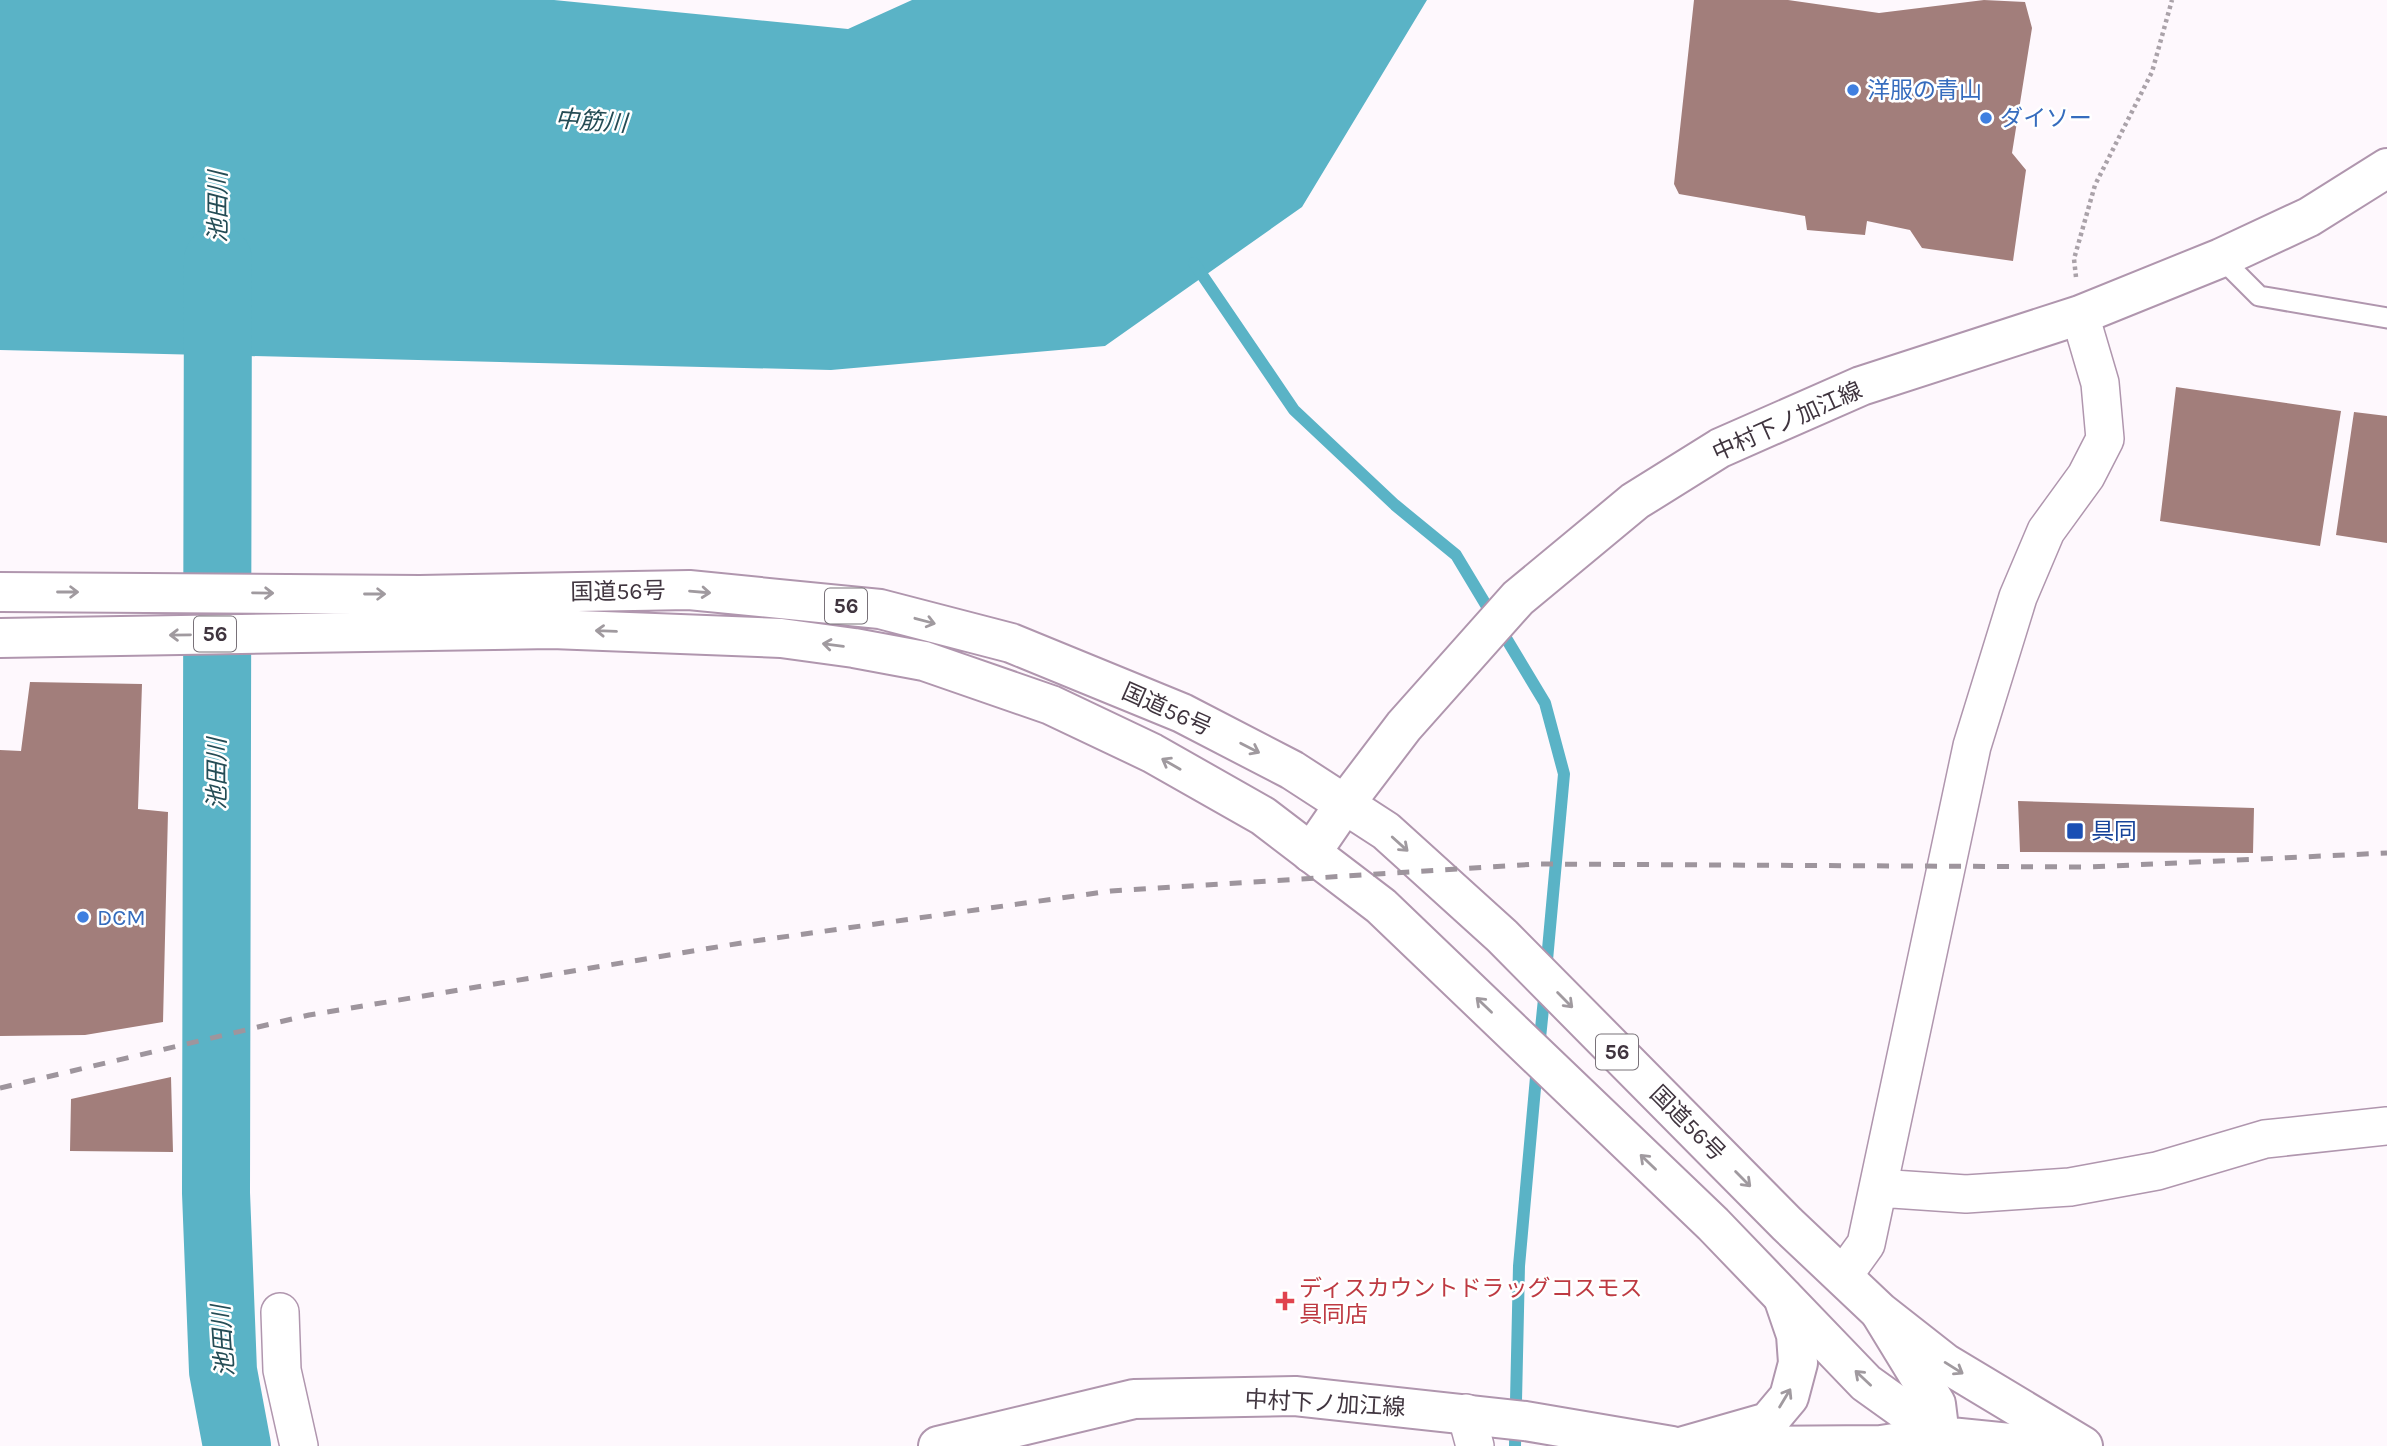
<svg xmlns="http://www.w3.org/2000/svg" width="2387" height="1446" font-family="Karla,'Noto Sans JP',sans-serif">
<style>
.water{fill:#5ab3c6}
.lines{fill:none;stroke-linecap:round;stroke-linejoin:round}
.stream{stroke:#5ab3c6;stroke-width:12}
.river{stroke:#5ab3c6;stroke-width:68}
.building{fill:#a27e7b}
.service-casing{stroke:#b096ae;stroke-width:23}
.minor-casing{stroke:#b096ae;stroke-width:40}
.secondary-casing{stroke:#b096ae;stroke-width:42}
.trunk-casing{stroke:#b096ae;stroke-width:42}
.path{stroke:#aaa2a9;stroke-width:4.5;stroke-dasharray:3.5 3.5;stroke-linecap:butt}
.service{stroke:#fff;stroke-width:19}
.minor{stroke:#fff;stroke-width:37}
.secondary{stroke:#fff;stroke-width:38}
.trunk{stroke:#fff;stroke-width:38}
.rail{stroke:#9e959d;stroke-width:5;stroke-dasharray:12 12;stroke-linecap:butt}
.oneway{stroke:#a09a9f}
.shop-dot{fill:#3f7fe0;stroke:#fff;stroke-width:2.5}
.transit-dot{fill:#1a4fb4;stroke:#fff;stroke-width:2.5}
.health-dot{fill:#e0444e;stroke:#fff;stroke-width:2.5}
.labels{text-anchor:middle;stroke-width:5;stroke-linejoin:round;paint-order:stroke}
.shield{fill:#fff;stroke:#797279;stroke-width:2}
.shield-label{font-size:21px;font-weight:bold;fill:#40353f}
.shop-label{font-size:23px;fill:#366cbe;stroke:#fff;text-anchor:start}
.street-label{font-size:23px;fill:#40353f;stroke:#fff}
.transit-label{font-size:23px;fill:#164399;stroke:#fff;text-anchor:start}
.health-label{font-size:23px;fill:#be3a42;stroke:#fff;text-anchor:start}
.water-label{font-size:24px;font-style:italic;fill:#244c55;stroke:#fff}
</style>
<rect width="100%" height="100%" fill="#fef8fd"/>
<!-- water -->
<path class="water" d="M0 0H554L848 29 912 0H1427L1302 207 1105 346 831 370 0 350Z"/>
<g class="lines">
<!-- stream -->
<path class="stream" d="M1194 263 1294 410 1395 505 1456 555 1545 703 1564 774 1546 971
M1539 1048 1545 989
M1515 1446 1519 1266 1537 1066"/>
<!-- river -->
<path class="river" d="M218 260 216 1193 223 1371 237 1446"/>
</g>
<!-- building -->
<path class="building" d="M1694 0H1788L1879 13 1984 0 2025 2 2032 28 2012 153 2026 170 2013 261 1922 248 1910 230 1867 221 1865 235 1807 230 1805 216 1679 194 1674 184Z
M2176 387 2341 411 2320 546 2160 521Z
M2354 412 2387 416V543L2336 535Z
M30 682 142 684 138 809 168 812 163 1022 85 1035 0 1036V750L21 751Z
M2018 801 2254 808 2253 853 2020 852Z
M171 1077 173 1152 70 1151 71 1099Z"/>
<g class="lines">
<defs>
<path id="service" d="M2221 258 2259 296 2387 318"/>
<path id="minor" d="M1878 1188 1966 1194 2070 1187 2157 1171 2265 1139 2387 1126
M1843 1276 1866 1244 1972 746 2018 597 2046 531 2086 476 2105 439 2100 383 2080 315
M280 1312 282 1370 299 1446
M1466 1413 1475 1446"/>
<path id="secondary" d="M1311 853 1344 805 1404 726 1518 598 1635 501 1720 448 1861 386 2080 315 2221 258 2309 217 2387 168
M1881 1314 1936 1404 1940 1436 1933 1446
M938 1446 1134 1399 1295 1396 1525 1421 1672 1446
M1684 1446 1768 1422 1789 1397 1798 1363 1796 1335 1783 1297
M1733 1446 1881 1445 1940 1436 2040 1446"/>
<path id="trunk" d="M0 592 420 595 689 590 880 609 1011 643 1182 713 1292 770 1386 831 1502 936 1787 1224 1880 1312 1945 1363 2083 1446
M0 638 552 629 781 638 854 648 924 661 1051 705 1152 753 1263 816 1381 906 1713 1224 1866 1383 1940 1436 1958 1446"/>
</defs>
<!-- service casing -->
<use href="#service" class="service-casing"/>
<!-- minor casing -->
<use href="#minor" class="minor-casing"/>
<!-- secondary casing -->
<use href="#secondary" class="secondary-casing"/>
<!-- trunk casing -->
<use href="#trunk" class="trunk-casing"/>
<!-- path -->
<path class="path" d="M2076 277 2074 259 2095 185 2152 72 2172 0"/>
<!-- service -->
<use href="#service" class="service"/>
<!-- minor -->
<use href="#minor" class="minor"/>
<!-- secondary -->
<use href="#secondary" class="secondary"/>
<!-- trunk -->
<use href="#trunk" class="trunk"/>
<!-- rail -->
<path class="rail" d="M0 1088 309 1015 747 942 1111 891 1536 864 2090 867 2387 853"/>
</g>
<!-- one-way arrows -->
<defs><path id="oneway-shaft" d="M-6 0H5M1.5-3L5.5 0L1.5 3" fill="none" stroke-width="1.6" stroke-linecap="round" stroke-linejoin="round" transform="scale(1.75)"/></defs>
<g class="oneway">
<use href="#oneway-shaft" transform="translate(68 592)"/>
<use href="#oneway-shaft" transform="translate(700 592) rotate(5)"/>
<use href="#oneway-shaft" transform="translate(263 593) rotate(1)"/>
<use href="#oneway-shaft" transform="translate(375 594)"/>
<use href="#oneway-shaft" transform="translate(925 621) rotate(15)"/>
<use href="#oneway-shaft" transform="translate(606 631) rotate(-178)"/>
<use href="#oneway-shaft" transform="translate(180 635) rotate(179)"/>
<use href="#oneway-shaft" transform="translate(833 645) rotate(-173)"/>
<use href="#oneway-shaft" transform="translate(1250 748) rotate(27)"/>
<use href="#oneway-shaft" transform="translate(1171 764) rotate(-150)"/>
<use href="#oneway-shaft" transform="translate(1400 844) rotate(42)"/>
<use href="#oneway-shaft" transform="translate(1565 1000) rotate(45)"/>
<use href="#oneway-shaft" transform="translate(1484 1005) rotate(-136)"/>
<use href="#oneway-shaft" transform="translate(1648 1162) rotate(-136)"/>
<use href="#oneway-shaft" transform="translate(1743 1179) rotate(45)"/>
<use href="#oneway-shaft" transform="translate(1954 1368) rotate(32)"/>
<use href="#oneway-shaft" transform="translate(1863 1378) rotate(-137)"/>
<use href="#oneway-shaft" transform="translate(1785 1398) rotate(-59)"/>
</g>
<!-- markers -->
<g class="shop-dot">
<circle cx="1853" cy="90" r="7"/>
<circle cx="1986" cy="118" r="7"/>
<circle cx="83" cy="917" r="7"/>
</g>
<rect class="transit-dot" x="2066" y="822" width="18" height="18" rx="3.5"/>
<path class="health-dot" d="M1281.5 1290.5h7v7h7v7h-7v7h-7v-7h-7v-7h7z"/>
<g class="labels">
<!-- shield labels -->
<g class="shield">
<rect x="825" y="588.5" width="42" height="35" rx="5"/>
<rect x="194" y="616.5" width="42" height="35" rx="5"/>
<rect x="1596" y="1034.5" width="42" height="35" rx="5"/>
</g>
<g class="shield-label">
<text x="846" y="613">56</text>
<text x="215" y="641">56</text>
<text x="1617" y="1059">56</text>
</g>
<!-- shop labels -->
<g class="shop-label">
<text x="1867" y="98">洋服の青山</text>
<text x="2000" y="126">ダイソー</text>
<text x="97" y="925">DCM</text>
</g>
<!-- street labels -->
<g class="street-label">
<text transform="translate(1787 421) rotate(-24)" y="8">中村下ノ加江線</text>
<text transform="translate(618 591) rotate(-1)" y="8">国道56号</text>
<text transform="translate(1167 709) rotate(24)" y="8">国道56号</text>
<text transform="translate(1688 1123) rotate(45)" y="8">国道56号</text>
<text transform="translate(1325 1403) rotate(3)" y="8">中村下ノ加江線</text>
</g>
<!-- transit labels -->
<g class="transit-label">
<text x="2091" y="839">具同</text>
</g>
<!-- health labels -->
<g class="health-label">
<text x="1299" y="1296">ディスカウントドラッグコスモス<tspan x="1299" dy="26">具同店</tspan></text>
</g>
<!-- water labels -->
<g class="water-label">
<text transform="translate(591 121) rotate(4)" y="8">中筋川</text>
<text transform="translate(218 207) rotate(-90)" y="8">池田川</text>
<text transform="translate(217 774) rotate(-90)" y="8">池田川</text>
<text transform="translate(223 1341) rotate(-94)" y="8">池田川</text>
</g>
</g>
</svg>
